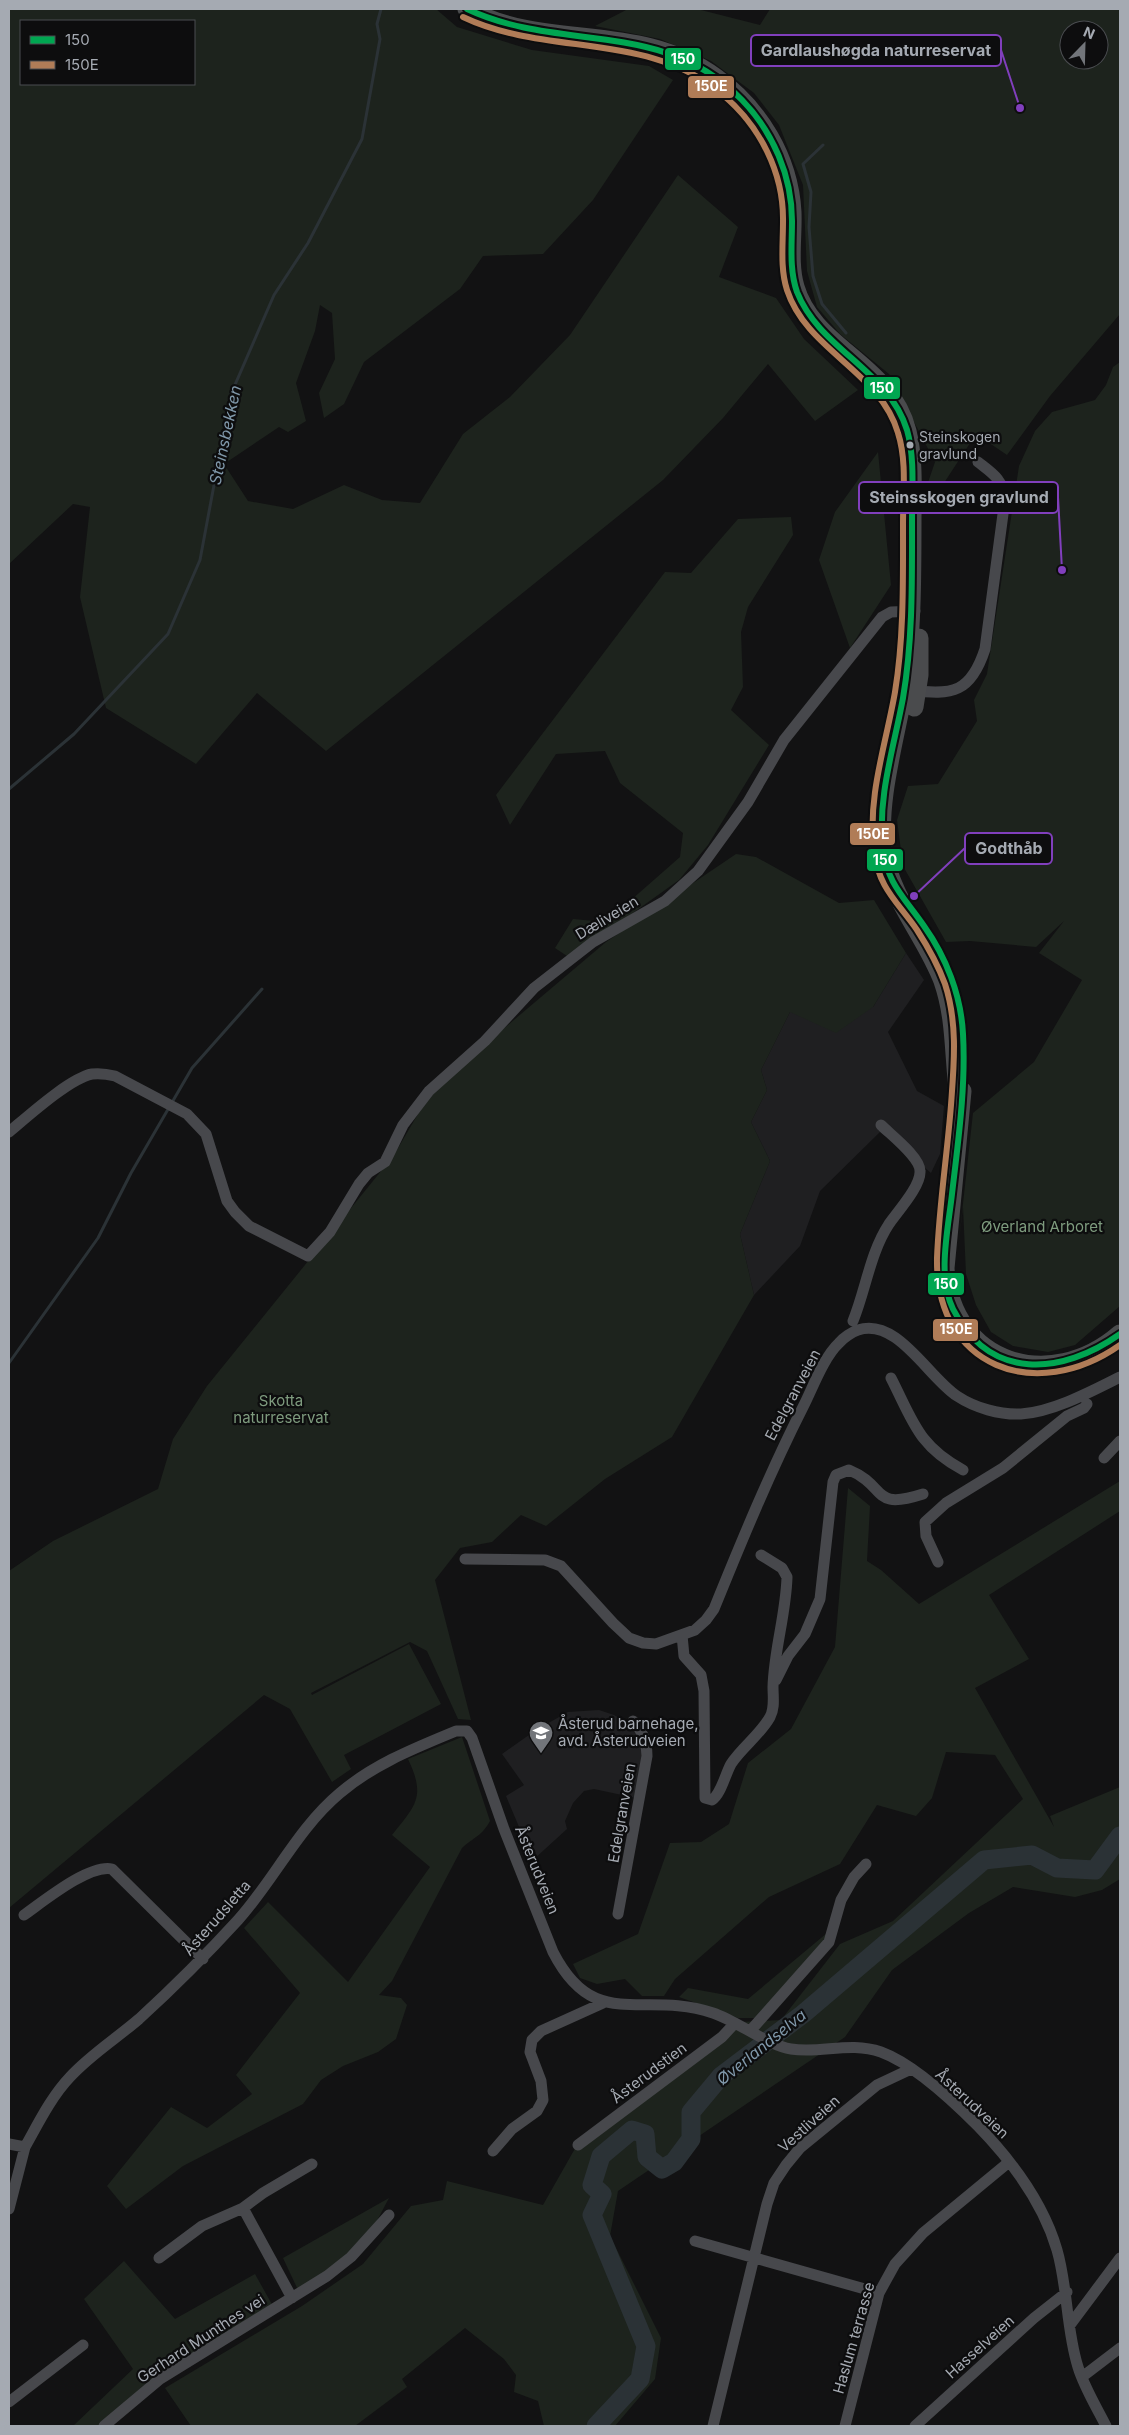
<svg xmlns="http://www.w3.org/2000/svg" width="1129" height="2435" font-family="Inter,sans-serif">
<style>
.built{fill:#1f1f21}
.green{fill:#1d231d;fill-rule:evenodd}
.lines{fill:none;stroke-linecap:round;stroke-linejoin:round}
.stream{stroke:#2b3236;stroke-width:3}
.river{stroke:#2b3236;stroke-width:19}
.minor{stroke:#47484c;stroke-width:11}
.primary{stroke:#4a4b4d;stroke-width:19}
.bus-1-casing{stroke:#0d0d0e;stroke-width:10}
.bus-2-casing{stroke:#0d0d0e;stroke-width:10}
.bus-1{stroke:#00a651;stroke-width:6}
.bus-2{stroke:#b07c57;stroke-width:6}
.bus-dot{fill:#a5aab2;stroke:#0d0d0e;stroke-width:2}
.labels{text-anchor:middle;stroke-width:4.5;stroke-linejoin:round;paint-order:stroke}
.bus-label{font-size:14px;fill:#a5aab2;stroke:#0d0d0e;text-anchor:start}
.street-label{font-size:15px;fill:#a5aab2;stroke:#0d0d0e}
.park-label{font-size:15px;fill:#7e9b7e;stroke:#0d0d0e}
.poi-label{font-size:15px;fill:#a5aab2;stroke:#0d0d0e;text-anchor:start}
.water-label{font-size:16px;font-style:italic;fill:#8098aa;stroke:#0d0d0e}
.leader{fill:none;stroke:#813fbd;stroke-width:2}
.callout-dot{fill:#813fbd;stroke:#0d0d0e;stroke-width:2}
.callout{fill:#0d0d0e;stroke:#813fbd;stroke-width:2}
.callout-label{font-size:16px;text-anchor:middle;font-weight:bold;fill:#a5aab2}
.line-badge{stroke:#0d0d0e;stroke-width:2}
.badge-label{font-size:14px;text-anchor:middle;font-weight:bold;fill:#fff}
</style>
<rect width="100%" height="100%" fill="#121213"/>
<!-- built -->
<path class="built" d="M906 953 924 980 888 1032 917 1091 944 1106 940 1154 931 1173 881 1131 820 1191 800 1246 754 1295 740 1234 770 1161 751 1122 767 1090 761 1070 790 1012 873 1007Z
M599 1710 614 1715 633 1726 644 1745 636 1798 594 1789 584 1791 573 1803 565 1821 567 1829 533 1860 506 1796 524 1785 502 1754 536 1730 568 1712Z"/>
<!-- green -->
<path class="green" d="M9 9H436L457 27 532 50 649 66 673 80 593 200 543 254 483 256 460 289 364 362 344 404 324 418 319 393 335 359 332 313 320 305 315 331 296 383 306 421 288 432 279 427 224 464 248 501 293 509 344 485 382 500 420 503 463 434 510 397 570 335 678 175 738 227 719 277 776 298 804 339 858 390 815 421 768 364 723 418 663 480 326 751 257 693 196 764 106 708 80 597 90 507 73 504 9 564ZM21 21H194V84H21Z
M628 9H697L760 25 770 9H1120V314L1050 396 1007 455 976 434 925 512 921 503 935 462 889 374 840 334 817 307 807 271 803 185 779 125 754 93 711 61 660 39 595 26ZM1069 30H1099V60H1069Z
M1120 362V1306L1075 1345 1048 1352 1013 1346 991 1332 976 1305 966 1274 963 1207 958 1249 973 1113 1034 1062 1082 980 1039 953 1064 921 1036 947 970 941 946 942 903 866 897 820 908 786 938 784 977 721 974 700 987 674 1019 466 1035 431 1052 412 1095 400 1106 385 1113 367Z
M878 452 891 585 850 648 819 560 835 512Z
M791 517 793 535 748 607 741 632 743 687 731 710 769 745 708 845 679 880 570 958 555 948 573 919 606 922 680 857 683 833 620 783 605 751 556 754 510 825 496 795 665 572 691 573 738 519Z
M736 854 756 857 839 903 874 900 906 953 873 1007 836 1033 790 1012 761 1070 767 1090 751 1122 770 1161 740 1234 754 1295 672 1437 605 1479 546 1526 521 1515 492 1542 460 1548 435 1580 471 1720 458 1719 427 1651 410 1642 311 1693 312 1695 409 1644 441 1704 344 1755 351 1769 332 1782 290 1709 264 1695 9 1908V1571L53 1541 158 1489 173 1439 207 1386 394 1155 418 1114 443 1080 606 942Z
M1120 1481V1511L989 1595 1029 1659 975 1688 1054 1827 1050 1816 1120 1787V1879L1102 1890 1075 1897 1013 1887 969 1913 892 1970 845 2037 618 2191 610 2236 661 2338 655 2379 615 2426H544L538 2401 514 2392 516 2375 504 2359 465 2328 402 2379 407 2387 355 2426H191L165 2388 302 2306 363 2264 411 2206 443 2200 447 2181 543 2205 577 2145 740 2022 781 2020 840 1944 893 1921 1023 1799 995 1755 946 1752 932 1798 916 1816 877 1805 840 1864 769 1897 675 1979 664 1996H642L625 1979 597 1984 580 1978 573 1964 638 1934 670 1843 701 1842 729 1824 748 1763 791 1729 835 1647 848 1488 870 1506 867 1561 881 1570 919 1604Z
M462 1737 490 1821C482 1836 474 1837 462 1848L392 1981 379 1995 401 1998 407 2005 396 2039 378 2052 343 2066 321 2080 303 2104 183 2166 126 2209 107 2186 171 2107 207 2128 252 2094 236 2075 300 1993 244 1928 268 1902 348 1982 430 1867 392 1835C416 1805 426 1797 408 1759Z
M827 1933 830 1937 760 2018H738L679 1997 688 1988 748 1999Z
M389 2198 371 2232 341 2263 298 2290 283 2258Z
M124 2261 175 2319 255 2274 274 2308 197 2351 102 2426H73L133 2369 84 2299Z"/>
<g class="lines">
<!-- stream -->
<path class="stream" d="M823 145 803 164 811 192 809 227 813 276 822 304 846 333
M9 789 74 734 168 634 200 560 231 394 274 295 308 243 362 139 380 39 377 24 381 9
M9 1363 98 1238 131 1173 192 1068 262 989"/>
<!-- river -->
<path class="river" d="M596 2426 640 2379 646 2346 592 2215 602 2194 592 2185 601 2156 632 2130 645 2134 647 2157 662 2169 674 2162 691 2139V2112L721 2076 803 2014 984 1860 1032 1855 1057 1868 1095 1870 1120 1836"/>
<!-- minor -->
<path class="minor" d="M911 690C953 696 971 692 985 649L1005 499C1003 479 992 473 978 462
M9 1132C27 1117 70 1078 92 1074 100 1073 107 1074 115 1076L187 1114 206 1134 227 1201 235 1212 249 1226 308 1256 330 1232 359 1184 368 1173 385 1162 403 1125 429 1091 485 1041 534 988 593 942 665 901 698 871 748 802 784 740 882 617 891 612 915 611
M853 1321C866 1289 870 1253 889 1224 898 1211 921 1186 920 1171 920 1157 891 1135 881 1125
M891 1378C913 1421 918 1446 963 1470
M1104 1458 1120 1441
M465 1559 545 1560 561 1566 613 1623 629 1638 643 1643 656 1644 695 1630 706 1620 714 1609C742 1540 770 1472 804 1405 813 1387 824 1357 839 1343 843 1338 852 1332 858 1330 897 1317 928 1377 957 1396 975 1408 1000 1415 1021 1414 1053 1412 1092 1391 1120 1377
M938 1562 926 1536 925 1522 946 1503 1003 1468 1067 1416 1084 1408 1087 1404
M682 1635 684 1656 701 1675 704 1691 705 1798 712 1800C721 1794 725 1775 731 1764 742 1747 760 1735 770 1717 775 1708 773 1697 773 1687 774 1650 786 1614 787 1577L782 1568 761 1555
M776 1680 788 1656 805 1634 820 1599 833 1482 836 1475 849 1470C888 1486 870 1511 923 1494
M618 1914 647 1756C647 1742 643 1731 633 1721
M24 1915C44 1901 89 1864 112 1869L203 1959
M751 2030 829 1942 841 1900 854 1877 866 1864
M9 2144 25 2147C38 2124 51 2097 70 2077 90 2055 117 2038 139 2019 174 1987 207 1954 238 1920 274 1880 298 1828 340 1793 374 1764 415 1748 456 1731H467L472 1738 504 1829 553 1952C595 2034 643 1989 713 2013 737 2021 769 2046 791 2049 821 2054 850 2041 881 2052 914 2064 953 2101 978 2126 1013 2162 1043 2202 1057 2250 1068 2288 1066 2329 1078 2367 1084 2387 1097 2408 1106 2426
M578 2145 722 2037 735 2023
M493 2151 512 2129 537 2111 543 2100 541 2081 530 2052 532 2040 541 2031 603 2003
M9 2209 25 2147
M695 2241 879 2293
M159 2258 202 2226 243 2208
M292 2298 243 2208 263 2193 312 2164
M1070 2325 1120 2258
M1082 2377 1120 2348
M9 2402 83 2345
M104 2426 160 2379 327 2276 351 2257 389 2215
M713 2426 767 2204 774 2183 786 2165 800 2148 877 2085 911 2069
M845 2426 879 2293 895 2264 923 2233 1009 2162
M915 2426 1034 2318 1067 2292"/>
<!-- primary -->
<path class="primary" d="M467 9C545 52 639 21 716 78 759 109 789 158 792 212 793 237 788 263 795 287 813 349 890 363 907 431 914 460 912 492 912 521 912 576 912 639 903 693 895 740 876 803 883 850 890 898 926 936 943 981 957 1021 953 1062 960 1103
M914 707 919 675V638
M962 1091 945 1268C951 1365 1051 1394 1120 1334"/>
<defs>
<path id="bus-1" d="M467 9C560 53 663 18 742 100 773 132 792 176 792 221 792 245 789 269 797 292 820 350 888 369 907 430 915 458 912 490 912 519 912 579 913 639 903 698 894 747 877 798 883 848 887 884 905 898 924 926 946 957 961 995 963 1034 966 1087 958 1142 952 1194 948 1230 937 1276 953 1309 990 1382 1062 1375 1120 1334"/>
<path id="bus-2" d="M463 17C547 57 650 31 723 95 760 126 784 173 783 222 783 245 780 268 787 290 807 351 880 371 898 433 907 461 903 494 903 524 903 580 904 637 895 692 886 744 867 797 874 851 879 889 897 901 917 930 928 947 938 965 945 984 958 1024 954 1064 951 1105 947 1156 939 1207 937 1258 935 1368 1036 1404 1120 1345"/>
</defs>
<!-- bus-1 casing -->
<use href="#bus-1" class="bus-1-casing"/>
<!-- bus-2 casing -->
<use href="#bus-2" class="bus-2-casing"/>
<!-- bus-1 -->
<use href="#bus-1" class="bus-1"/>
<!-- bus-2 -->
<use href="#bus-2" class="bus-2"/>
</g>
<!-- icons -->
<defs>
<symbol id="school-pin" viewBox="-11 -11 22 30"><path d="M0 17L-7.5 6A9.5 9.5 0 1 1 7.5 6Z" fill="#72757a" stroke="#0d0d0e"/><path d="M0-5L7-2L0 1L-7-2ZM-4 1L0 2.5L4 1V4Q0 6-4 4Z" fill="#fff"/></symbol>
</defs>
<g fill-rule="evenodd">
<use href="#school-pin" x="527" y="1719" width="28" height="38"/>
</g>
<!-- markers -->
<circle class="bus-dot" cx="910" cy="445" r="4.5"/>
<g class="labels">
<!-- bus labels -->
<g class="bus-label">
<text x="919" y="442">Steinskogen<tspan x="919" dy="17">gravlund</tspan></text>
</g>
<!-- street labels -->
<g class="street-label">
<text transform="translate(607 918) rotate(-31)" y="5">Dæliveien</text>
<text transform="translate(793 1395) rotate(-62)" y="5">Edelgranveien</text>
<text transform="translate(622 1813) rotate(-80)" y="5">Edelgranveien</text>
<text transform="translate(537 1870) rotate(68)" y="5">Åsterudveien</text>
<text transform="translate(217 1918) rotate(-49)" y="5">Åsterudsletta</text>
<text transform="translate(649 2073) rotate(-37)" y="5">Åsterudstien</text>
<text transform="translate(972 2104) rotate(43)" y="5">Åsterudveien</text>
<text transform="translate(809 2124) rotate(-42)" y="5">Vestliveien</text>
<text transform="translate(854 2338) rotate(-74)" y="5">Haslum terrasse</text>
<text transform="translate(201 2339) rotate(-33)" y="5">Gerhard Munthes vei</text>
<text transform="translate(980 2347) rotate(-42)" y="5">Hasselveien</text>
</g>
<!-- park labels -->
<g class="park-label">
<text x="1042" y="1232">Øverland Arboret</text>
<text x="281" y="1406">Skotta<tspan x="281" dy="17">naturreservat</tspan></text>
</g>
<!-- poi labels -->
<g class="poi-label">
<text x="558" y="1729">Åsterud barnehage,<tspan x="558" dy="17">avd. Åsterudveien</tspan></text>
</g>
<!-- water labels -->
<g class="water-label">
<text transform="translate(225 435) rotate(-78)" y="6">Steinsbekken</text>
<text transform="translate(761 2047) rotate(-39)" y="6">Øverlandselva</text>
</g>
</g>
<!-- callouts -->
<path class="leader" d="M1020 108L1001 50M1062 570L1058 497M914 896L965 848"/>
<g class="callout-dot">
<circle cx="1020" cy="108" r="5"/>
<circle cx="1062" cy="570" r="5"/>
<circle cx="914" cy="896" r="5"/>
</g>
<g class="callout">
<rect x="751" y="35" width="250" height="31" rx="5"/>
<rect x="859" y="482" width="199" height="31" rx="5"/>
<rect x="965" y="833" width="87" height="31" rx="5"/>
</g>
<g class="callout-label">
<text x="876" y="56">Gardlaushøgda naturreservat</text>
<text x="959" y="503">Steinsskogen gravlund</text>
<text x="1009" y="854">Godthåb</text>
</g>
<g class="line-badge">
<rect x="664" y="47" width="38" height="24" rx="5" fill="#00a651"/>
<rect x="687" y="75" width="48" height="24" rx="5" fill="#b07c57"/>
<rect x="863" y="376" width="38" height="24" rx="5" fill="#00a651"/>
<rect x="849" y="822" width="47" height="24" rx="5" fill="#b07c57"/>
<rect x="866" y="848" width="38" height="24" rx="5" fill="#00a651"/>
<rect x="927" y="1272" width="38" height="24" rx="5" fill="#00a651"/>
<rect x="932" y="1318" width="47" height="24" rx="5" fill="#b07c57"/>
</g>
<g class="badge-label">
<text x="683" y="64">150</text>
<text x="711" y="91">150E</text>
<text x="882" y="393">150</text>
<text x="873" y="839">150E</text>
<text x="885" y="865">150</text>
<text x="946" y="1289">150</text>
<text x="956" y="1334">150E</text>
</g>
<!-- border -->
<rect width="1129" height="2435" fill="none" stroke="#a5aab2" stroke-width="20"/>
<!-- legend -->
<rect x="20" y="20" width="175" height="65" fill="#0d0d0e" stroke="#4a4c50"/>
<rect x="30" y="36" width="25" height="8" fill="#00a651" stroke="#4a4c50"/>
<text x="65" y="45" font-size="15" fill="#a5aab2">150</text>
<rect x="30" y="61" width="25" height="8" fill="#b07c57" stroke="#4a4c50"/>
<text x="65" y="70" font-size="15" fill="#a5aab2">150E</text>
<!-- north arrow -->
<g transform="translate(1084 45) rotate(23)"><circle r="24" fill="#0d0d0e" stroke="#4a4c50"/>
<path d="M0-4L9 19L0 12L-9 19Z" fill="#72757a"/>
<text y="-8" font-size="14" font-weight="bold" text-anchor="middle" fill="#a5aab2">N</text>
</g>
</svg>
